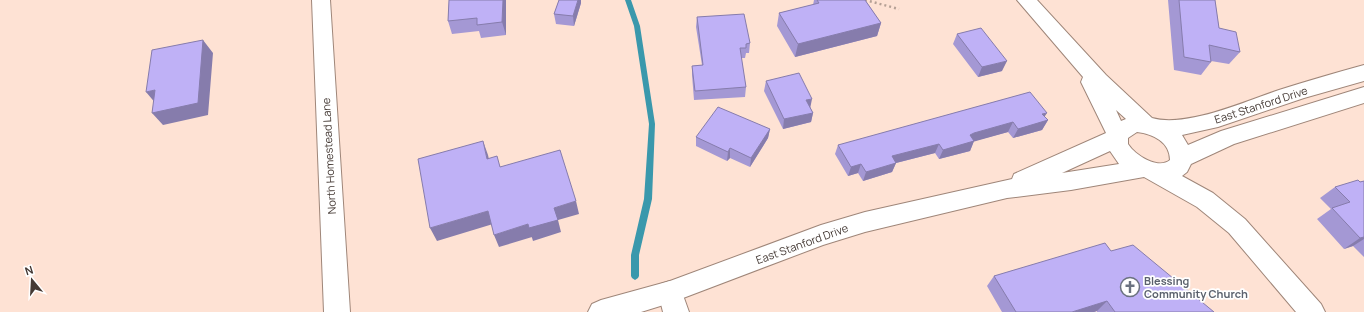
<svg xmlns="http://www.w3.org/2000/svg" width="1364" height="312" font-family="Manrope,sans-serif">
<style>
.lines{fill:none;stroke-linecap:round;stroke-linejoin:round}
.stream{fill:#3a98ac;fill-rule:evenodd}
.street-casing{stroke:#9f8679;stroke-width:2}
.secondary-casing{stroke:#9f8679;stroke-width:2}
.path{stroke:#b5a095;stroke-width:2.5;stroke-dasharray:2 3;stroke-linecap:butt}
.street{fill:#fff;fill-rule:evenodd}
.secondary{fill:#fff;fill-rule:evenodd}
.wall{fill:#a498d4}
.shaded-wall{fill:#867cac}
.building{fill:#bfb1f6;stroke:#867cac}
.labels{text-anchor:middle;stroke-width:3.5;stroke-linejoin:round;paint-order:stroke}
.street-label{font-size:11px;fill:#443934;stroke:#fff}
.worship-label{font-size:11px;font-weight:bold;fill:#5b616d;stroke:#fff;text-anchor:start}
</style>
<rect width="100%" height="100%" fill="#fee2d4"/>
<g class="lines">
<!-- stream -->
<path class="stream" d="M625 0H631L640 26 655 124 652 199 639 255V276L638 278 635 280 632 278 631 276V255L644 199 649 124 634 26Z"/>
<defs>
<path id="street" d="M312 0H330L350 312H324Z
M670 281 679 284 689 312H663L658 292 661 284Z"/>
<path id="secondary" d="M1017 0H1037L1106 75 1152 118C1186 128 1246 101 1279 90 1307 81 1335 73 1364 65V81L1304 98 1218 127 1182 135 1188 145 1221 131 1364 87V103L1234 144 1191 164 1187 172 1182 176 1213 193 1245 219 1321 304 1325 312H1296L1229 233 1197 207 1144 177 1071 190 1007 198 865 232 823 245 670 303 641 312H588L592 304 601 300 670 281 821 225 865 212 1012 179 1014 174 1106 133 1081 82 1083 77ZM1116 110 1126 119 1121 121ZM1137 132C1153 134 1170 142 1170 160 1158 170 1135 155 1128 144V138ZM1110 151 1119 164 1062 173Z"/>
</defs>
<!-- street casing -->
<use href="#street" class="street-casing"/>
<!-- secondary casing -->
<use href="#secondary" class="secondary-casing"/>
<!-- path -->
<path class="path" d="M865 0 899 9"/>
<!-- street -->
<use href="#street" class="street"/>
<!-- secondary -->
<use href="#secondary" class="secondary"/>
</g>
<!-- wall -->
<path class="wall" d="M449 0H506V35L481 38 479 31 452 34 448 21Z
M559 0H581V3L574 26 556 24 554 14Z
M814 0H865L881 23 877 36 795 57 777 26 779 13 813 5Z
M1168 0H1215L1219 28 1240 52 1229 64 1211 61V62L1201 75 1174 70Z
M697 17 750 43 749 53H746L745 58H741L746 87 745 97 694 100 692 75V66L702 65 696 27Z
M957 34 1002 71 978 77 953 44Z
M766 81 810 107 813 113 811 122 783 129 764 91Z
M1044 117 1048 120 1042 130 1013 138 1008 132 974 141 970 151 939 159 935 153 896 163 892 172 863 181 858 173 848 176 835 154 838 145Z
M770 129 768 138 750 167 730 158 727 161 696 146V137Z
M1364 181V257L1353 246 1344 249 1317 219 1331 209 1320 198 1335 187Z
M1111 251 1214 312H1097V311L1094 312H1002L987 286 994 276Z"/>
<!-- shaded-wall -->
<path class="shaded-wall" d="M503 0H506V35L502 22Z
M578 0H581V3L574 26 573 16Z
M881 23 877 36 795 57 798 44Z
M203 40 213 53 208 115 163 125 152 113Z
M1007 61 1002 71 978 77 982 67Z
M155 90 157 105 146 92Z
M812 99 810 109 806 100Z
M813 113 811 122 783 129 784 119Z
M1047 113 1041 122 1048 120 1042 130 1013 138 1018 129 1042 114Z
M1013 122 1008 132 969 143 974 141 970 151 939 159 943 150 974 133Z
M770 129 768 138 750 167 751 158Z
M483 141 488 155 492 173 487 159Z
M939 144 935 153 888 165 892 156Z
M730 148V158L727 161 728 152Z
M896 163 892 172 863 181 866 172Z
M861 164 858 173 848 176 851 167Z
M576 201 579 214 558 220 561 232 533 241 529 228 554 208Z
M488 211 493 224 437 241 430 228Z
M528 224 532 237 499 247 494 235Z
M1364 237V239L1353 246 1344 249 1360 238Z
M1107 301 1097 311 1094 312H1072Z"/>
<!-- building -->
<path class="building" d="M449 0H503L502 22 477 25V18L448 21Z
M559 0H578L573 16 554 14Z
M817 0H865L881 23 798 44 779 13 819 3Z
M1179 0H1215L1219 28 1236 32 1240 52 1209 45 1211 62 1184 57Z
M744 14 750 43 746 44V48H740L746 87 695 91 692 66 703 65 697 17Z
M981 28 1007 61 982 67 957 34Z
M203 40 198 103 152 113 155 90 146 92 152 50Z
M799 73 812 99 806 100 813 113 784 119 766 81Z
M1030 92 1047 113 1042 114 1048 120 1018 129 1013 122 974 133 970 135 974 141 943 150 939 144 892 156 896 163 866 172 861 164 851 167 838 145Z
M718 107 770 129 751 158 730 148 728 152 696 137Z
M483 141 487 159 497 156 500 167 560 150 576 201 554 208 558 220 529 228 528 224 494 235 488 211 430 228 418 159Z
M1358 180 1360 182 1364 181V237L1360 238 1332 208 1350 202 1335 187Z
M1105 243 1111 251 1133 245 1214 312H1115L1107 301 1072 312H1016L994 276Z"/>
<!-- icons -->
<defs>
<symbol id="church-ring" viewBox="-11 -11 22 22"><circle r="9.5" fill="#fff" stroke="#6b7280" stroke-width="1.5"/><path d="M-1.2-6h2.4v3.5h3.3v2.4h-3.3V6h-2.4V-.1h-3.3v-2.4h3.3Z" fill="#6b7280"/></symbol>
</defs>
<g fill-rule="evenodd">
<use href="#church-ring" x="1119" y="276" width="22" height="22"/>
</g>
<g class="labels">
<!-- street labels -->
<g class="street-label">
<text transform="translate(1261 105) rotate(-18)" y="4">East Stanford Drive</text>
<text transform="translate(329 156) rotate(-93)" y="4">North Homestead Lane</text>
<text transform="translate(802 244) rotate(-20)" y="4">East Stanford Drive</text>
</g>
<!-- worship labels -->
<g class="worship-label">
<text x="1144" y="285">Blessing<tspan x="1144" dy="13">Community Church</tspan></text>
</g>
</g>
<!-- north arrow -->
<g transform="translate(32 280) rotate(342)" stroke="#ffffff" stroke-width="3" paint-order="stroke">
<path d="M0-3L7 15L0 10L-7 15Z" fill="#443934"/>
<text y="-6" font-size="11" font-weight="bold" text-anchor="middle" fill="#443934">N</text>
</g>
</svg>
